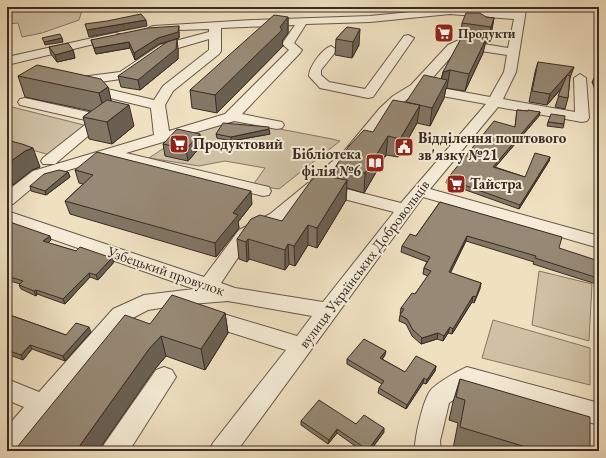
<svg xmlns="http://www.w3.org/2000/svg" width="606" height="458" font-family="'EB Garamond',serif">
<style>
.green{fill:#d0c1a5;stroke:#847664}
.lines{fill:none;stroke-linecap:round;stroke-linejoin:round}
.minor-casing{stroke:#66584a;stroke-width:2}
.minor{fill:#f5ebd6;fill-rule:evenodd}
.wall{fill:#827665;stroke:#382b23}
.shaded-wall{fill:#6a6052;stroke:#382b23}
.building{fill:#978975;stroke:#382b23}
.labels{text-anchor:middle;stroke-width:4;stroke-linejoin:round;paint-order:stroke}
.far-poi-label{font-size:13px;font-weight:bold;fill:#382b23;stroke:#f5ebd6;text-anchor:start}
.poi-label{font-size:15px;font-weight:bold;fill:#382b23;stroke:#f5ebd6;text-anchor:start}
.street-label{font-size:15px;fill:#382b23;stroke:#f5ebd6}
</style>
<rect width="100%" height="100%" fill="#efe0c0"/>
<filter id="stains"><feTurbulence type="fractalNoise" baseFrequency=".005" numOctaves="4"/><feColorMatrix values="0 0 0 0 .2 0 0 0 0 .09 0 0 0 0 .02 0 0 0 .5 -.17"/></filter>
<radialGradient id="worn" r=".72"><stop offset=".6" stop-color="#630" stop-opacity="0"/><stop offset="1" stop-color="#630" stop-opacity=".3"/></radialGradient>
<!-- green -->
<path class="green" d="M7 7H83L79 20 42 33 22 37 18 23 7 24Z
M7 106H8L88 126 50 155 7 143Z
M238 121 332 139 340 141 279 189 253 185 265 168 225 161 199 166 149 158 170 144 213 125Z
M539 271 592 284 589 341 532 325Z
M493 320 590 348V385L482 358Z"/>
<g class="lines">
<defs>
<path id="minor" d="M516 7H526L525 16 516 72 503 99 575 112 574 78 580 74 586 78 589 118 587 121 582 122 498 107 430 189 599 236V248L423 197 237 451H209L213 443 286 350 210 326 206 320 210 314 217 312 297 336 312 316 228 301 179 305 148 310 127 321 18 451H7V427L24 407 7 400V379L39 392 113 309 144 295 194 289 7 223V211L204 277 239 230 270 214 308 183 345 150 380 108 393 96 411 85 448 45 459 40 508 48 514 19 450 14 370 22 306 24 294 43 302 50 300 53 242 114 282 122 284 125 282 128 277 129 234 121 126 153 269 187 271 191 269 195 263 196 109 158 45 177 13 204 7 205V191L33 171 154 135 151 108 81 91 79 88 81 85 86 84 154 100 163 86 209 50V39L168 51 128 78 78 85 72 81 73 78 120 72 160 45 209 32V29L150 31 148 29 150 27 154 26 252 20 370 16 450 8 515 12ZM295 25 282 44 289 50 225 114 169 131 165 105 173 91 219 54 221 51V28ZM461 48 507 55 504 72 490 97 447 89 442 90 440 93 442 96 486 104 401 203 346 189 340 190 338 194 340 198 394 212 323 302 235 288 221 283 251 238 282 222 320 191 355 156 390 114 403 102 421 91 456 51Z
M115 33 119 34 121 36 119 38 7 65V57Z
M408 35 414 38 373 97 368 98 320 88 309 76C309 67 322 49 331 46L337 50 321 70V75L329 82 365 89 404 36Z
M25 98 106 116 108 119 55 164H43L41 161 43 158 90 121 20 105 18 102 20 99Z
M164 367 172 370 176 377 129 451H101L105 443 156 370Z
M467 367 599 403V425L470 388 449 403 440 441 441 451H415C414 439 423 401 430 391 436 383 458 371 467 367Z"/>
</defs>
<!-- minor casing -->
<use href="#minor" class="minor-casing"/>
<!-- minor -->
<use href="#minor" class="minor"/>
</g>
<!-- wall -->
<path class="wall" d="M288 17V33L282 41 283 46 217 113 192 108 190 90Z
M486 17 494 18 491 34 488 43H485L483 53 465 91 446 88 444 98 430 126 417 123 398 157 386 155 364 193 347 188 346 200 317 248 308 245 295 266 289 264 285 270 249 259 247 262 239 259 237 239 282 221 335 178 336 166 406 103 441 79 443 72 461 39H460L462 23Z
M347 27 359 45 352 58 335 55 336 39Z
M179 32V38L159 44 135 60 130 48 96 54 93 46 91 40Z
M49 47 73 50 75 58 57 62 51 54Z
M178 49V59L140 90 121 87 118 76Z
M538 62 570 78 568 98 565 109 555 107 561 89 547 105 529 102 535 72Z
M599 75V99L592 82 594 78Z
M18 76 108 87 111 101 134 126 112 144 89 139 83 117 91 111 25 97Z
M517 110 528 111 540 112 539 116 495 167 525 177 550 157 549 161 519 209 446 183 447 179 515 127Z
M548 122 564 124 563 128 547 126Z
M216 134H270L231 141 217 138Z
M7 140 40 167 32 170 13 185 7 183Z
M163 144 201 146 188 161 165 156Z
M75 170 252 204 238 222 239 228 216 257 70 214 65 201 83 184 79 183Z
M68 172 70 177 46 195 31 191 30 186Z
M440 202 598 278 596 284 533 264 534 262 466 241 450 273 481 283 474 303 472 302 452 334 448 333 443 341 437 339 421 344 412 336 406 324 399 321 400 315 401 314H400L401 308 415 294 428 276 423 274 424 268 427 262 401 252 402 246 416 236Z
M7 221 51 240 48 243 114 262 98 280 90 277 65 304 37 294 36 296 21 289 19 285 20 284 7 280Z
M225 313 228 333 205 370 166 356 155 369 150 324Z
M7 314 66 335 91 332 65 361 32 349 23 360 7 354Z
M385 355 382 359 405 372 436 366 435 371 426 384 423 383 406 409 378 393 379 388 382 384 347 364V359Z
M460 379 590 451H591H459L453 449 458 423 449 420 453 402Z
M301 421 356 424 384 432 370 451H362L337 433 328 444 301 425Z"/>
<!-- shaded-wall -->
<path class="shaded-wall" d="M288 17V33L282 41 283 46 217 113 215 95 280 27Z
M494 18 491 34 488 43 491 27Z
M146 20 147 26 89 37 87 30Z
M179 26V38L159 44 135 60 134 53 158 38Z
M360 29 359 45 352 58 353 42Z
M487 37 483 53 465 91 469 74Z
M62 38 63 42 45 45 44 42Z
M177 39 178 49V59L140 90 138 80Z
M129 42 130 48 96 54 94 48Z
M73 50 75 58 57 62 55 55Z
M574 67 570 78 547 105 550 94Z
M450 70 447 88H446L444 98 430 126 432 108 440 89 443 72Z
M7 71 9 77H7Z
M108 87 113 108 105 114 99 93Z
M129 105 134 126 112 144 107 122Z
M420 105 417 123 398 157 400 139Z
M540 112 539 116 492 171 493 167Z
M269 129 270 134 231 141V137Z
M200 134 201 146 188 161 186 149Z
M388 136 386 155 364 193 365 173Z
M33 148 40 167 32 170 13 185 7 169V164L25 151Z
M550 157 549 161 519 209 520 205Z
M68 172 70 177 46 195 45 191Z
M347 180 346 200 317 248V228Z
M251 191 252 204 238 222 239 228 216 257 215 243 233 213Z
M308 225V245L295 266 294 246Z
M50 236 51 240 45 246 43 241Z
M467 236 466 241 448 278 449 272Z
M248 239 249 259 247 262 246 242Z
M288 244 289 264 285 270V250Z
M112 258 114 262 98 280 96 275Z
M89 273 90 277 65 304 63 299Z
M481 283 480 289 474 303 476 297Z
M36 290 37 294 36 296 34 291Z
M473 296 472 302 452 334 453 329Z
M225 313 228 333 205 370 201 349Z
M89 327 91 332 65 361 63 356Z
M450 327 448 333 443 341 444 336Z
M438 333 437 339 421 344 422 338Z
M161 336 166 356 155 369 98 451H76L149 349Z
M30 345 32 349 23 360 21 355Z
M386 351 385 355 380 363V358Z
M436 366 435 371 426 384 427 380Z
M424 378 423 383 406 409 407 405Z
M384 428V432L370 451H368Z
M337 429V433L328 444 329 440Z"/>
<!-- building -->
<path class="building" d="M466 13H480L486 17 494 18 491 27 462 23Z
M141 14 146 20 87 30 85 24 107 21Z
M274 15 288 17 280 27 282 30 215 95 190 90Z
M179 26 178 32 158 38 134 53 129 42 94 48 91 40 148 28Z
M347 27 360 29 353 42 336 39Z
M464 33 487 37 469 74 450 70 443 72Z
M60 34 62 38 44 42 42 38Z
M177 39 176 49 138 80 118 76 167 42Z
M68 43 73 50 55 55 49 47Z
M538 62 574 67 550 94 532 91Z
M37 65 101 79 108 87 99 93 18 76Z
M424 75 447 80 432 108 406 102Z
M567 75 570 76 568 98 558 96Z
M599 75V92L594 78Z
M107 100 129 105 107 122 83 117Z
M393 100 420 105 400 139 388 136 365 173 336 166 349 146 364 130 373 132Z
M517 110 528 111V110L540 112 493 167 525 177 535 153 550 157 520 205 447 179 494 121 515 127Z
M551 114 565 116 564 124 548 122Z
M223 123 269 127V129L231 137 216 134Z
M177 129 200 134 186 149 163 144Z
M7 140 22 144 33 148 25 151 7 164Z
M97 152 251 191 233 213 238 215 215 243 65 201 93 175 75 170Z
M59 170 68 172 45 191 30 186 44 174Z
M318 175 347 180 317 228 308 225 294 246 288 244 285 250 248 239 246 242 237 239 251 219 260 215 282 221 310 182Z
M440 202 562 237 559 248 599 261 598 278 535 258 536 256 467 236 449 272 481 283 476 297 473 296 453 329 450 327 444 336 438 333 422 338 413 330 407 319 400 315 404 309 401 308 412 293 415 294 431 271 424 268 430 257 402 246 410 234 416 236Z
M7 221 50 236 43 241 76 251 80 247 112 258 96 275 89 273 63 299 36 290 34 291 19 285 23 281 7 276Z
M172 295 225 313 201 349 161 336 149 349 76 451H14L125 315 150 324Z
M7 314 66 335 76 323 89 327 63 356 30 345 21 355 7 350Z
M364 339 386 351 380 358 405 372 416 356 436 366 427 380 424 378 407 405 379 388 384 381 347 359Z
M460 379 590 417V451H591H539L460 427 465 400 456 397Z
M319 400 356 424 364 415 384 428 368 450 337 429 329 440 301 421Z"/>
<!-- icons -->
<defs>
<symbol id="supermarket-square" viewBox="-11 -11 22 22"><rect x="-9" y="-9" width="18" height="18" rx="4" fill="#8f2418" stroke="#f5ebd6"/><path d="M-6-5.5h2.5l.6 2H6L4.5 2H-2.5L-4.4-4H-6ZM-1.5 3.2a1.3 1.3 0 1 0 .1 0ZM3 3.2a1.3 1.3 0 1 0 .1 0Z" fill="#fff"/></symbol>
<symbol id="civic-square" viewBox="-11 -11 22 22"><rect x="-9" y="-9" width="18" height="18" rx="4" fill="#8f2418" stroke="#f5ebd6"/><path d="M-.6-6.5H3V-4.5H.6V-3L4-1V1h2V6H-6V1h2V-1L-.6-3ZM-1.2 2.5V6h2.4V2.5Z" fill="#fff"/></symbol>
<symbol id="library-square" viewBox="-11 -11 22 22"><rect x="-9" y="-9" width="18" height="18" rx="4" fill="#8f2418" stroke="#f5ebd6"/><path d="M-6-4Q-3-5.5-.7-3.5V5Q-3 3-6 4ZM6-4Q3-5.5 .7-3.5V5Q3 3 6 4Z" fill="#fff"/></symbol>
</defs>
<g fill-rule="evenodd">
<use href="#supermarket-square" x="433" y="22" width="22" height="22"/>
<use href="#supermarket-square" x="168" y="133" width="22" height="22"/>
<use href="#civic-square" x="393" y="136" width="22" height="22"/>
<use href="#library-square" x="364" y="152" width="22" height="22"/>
<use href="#supermarket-square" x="445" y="173" width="22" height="22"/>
</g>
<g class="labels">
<!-- far-poi labels -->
<g class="far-poi-label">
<text x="458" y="38">Продукти</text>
</g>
<!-- poi labels -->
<g class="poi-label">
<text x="418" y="143">Відділення поштового<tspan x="418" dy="17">зв'язку №21</tspan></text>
<text x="193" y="149">Продуктовий</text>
<text x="361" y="159" text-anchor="end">Бібліотека<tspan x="361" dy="17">філія №6</tspan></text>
<text x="470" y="189">Тайстра</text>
</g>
<!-- street labels -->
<g class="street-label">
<text transform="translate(364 264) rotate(-53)" y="5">вулиця Українських Добровольців</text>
<text transform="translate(166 271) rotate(19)" y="5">Узбецький провулок</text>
</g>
</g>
<!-- margin -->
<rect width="606" height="458" fill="none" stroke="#efe0c0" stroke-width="24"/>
<rect x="8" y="8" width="590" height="442" fill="none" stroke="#382b23" stroke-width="2"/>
<rect x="12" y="12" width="582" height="434" fill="none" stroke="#382b23"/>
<rect width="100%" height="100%" filter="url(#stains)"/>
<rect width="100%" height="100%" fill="url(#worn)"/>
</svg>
